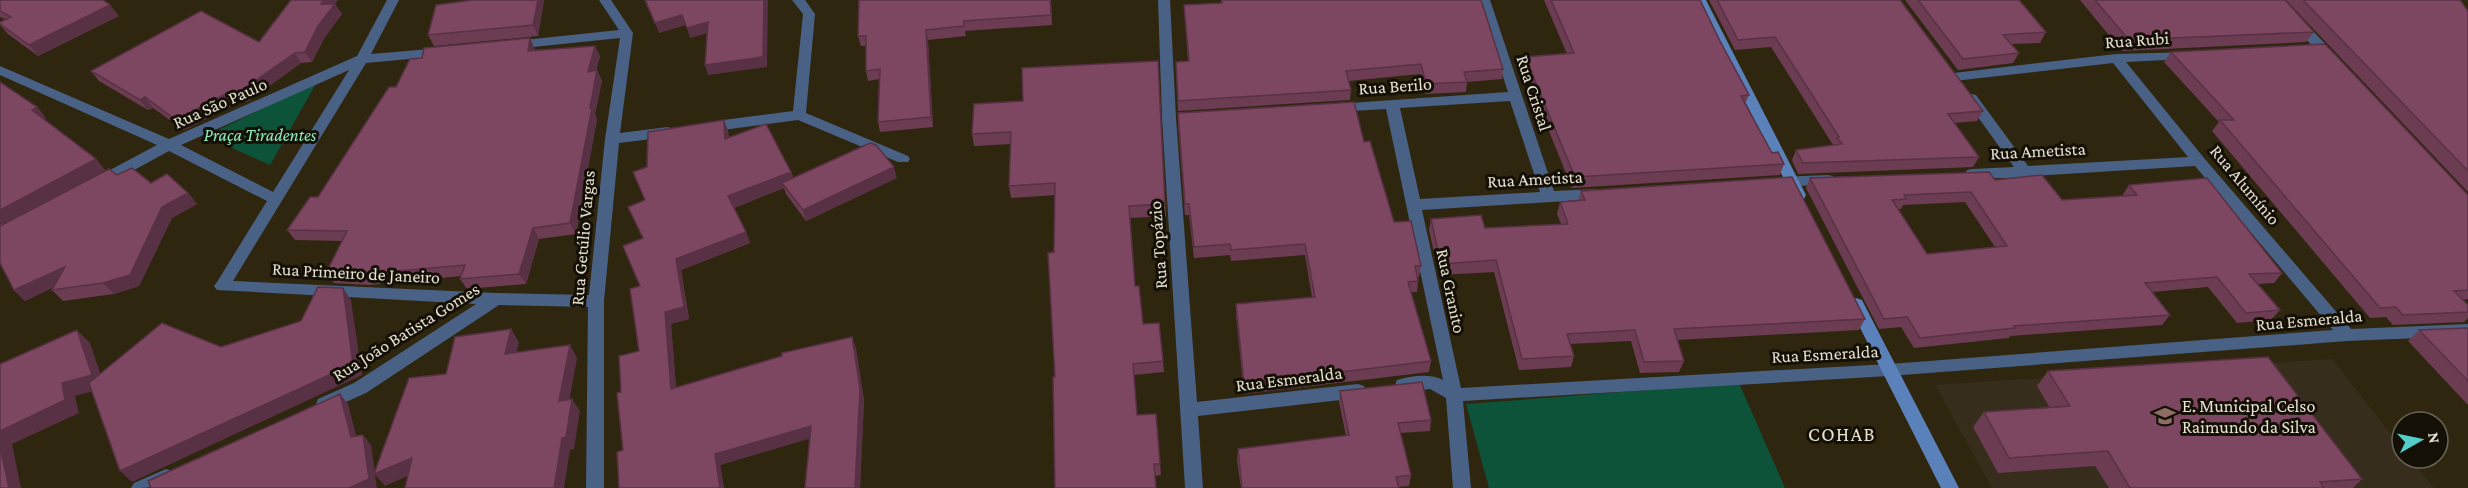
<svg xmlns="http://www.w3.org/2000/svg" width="2468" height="488" font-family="'Crimson Pro',serif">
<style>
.education{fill:#362d1d}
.green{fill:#0c5339}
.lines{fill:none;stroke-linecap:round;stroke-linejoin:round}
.street{fill:#496185;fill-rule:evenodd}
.secondary{fill:#5b81ba;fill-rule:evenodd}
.wall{fill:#6c3c53;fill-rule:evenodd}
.shaded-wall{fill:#583144}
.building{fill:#7d4661;stroke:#583144;stroke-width:1.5;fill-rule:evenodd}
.labels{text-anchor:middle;stroke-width:6;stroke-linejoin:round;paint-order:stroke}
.street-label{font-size:18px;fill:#e7e1d4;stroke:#141006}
.park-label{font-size:18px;font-style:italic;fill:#8cedc0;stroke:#141006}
.poi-label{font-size:18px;fill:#e7e1d4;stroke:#141006;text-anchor:start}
.neighbourhood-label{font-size:20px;letter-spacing:1.5px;fill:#e7e1d4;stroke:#141006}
</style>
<rect width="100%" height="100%" fill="#2f260f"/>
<!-- education -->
<path class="education" d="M2332 359 2402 448V458H2410L2434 488H1992L1935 385Z"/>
<!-- green -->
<path class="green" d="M317 82 270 165 206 136Z
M1739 383 1785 488H1489L1466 404Z"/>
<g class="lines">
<!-- street -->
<path class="street" d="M387 0H399L371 54 442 48 448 52 442 56 366 63 233 281 496 293 589 295 605 139 620 38 514 49 508 45 514 41 619 30 599 0H611L633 33 620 133 668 127 675 132 668 137 619 143 604 301V488H586L588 307 499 305 366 393 330 409 324 411 318 409 316 404 318 399 354 383 476 304 217 290 214 286 217 282 267 201 169 151 103 187H93L91 183 93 179 157 145 0 75V66L169 139 357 56ZM349 70 273 192 181 145Z
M792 0H805L815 14 806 113 908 156 910 159 908 162H898L798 120 707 132 702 130 700 127 702 124 707 122 793 111 803 14Z
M1158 0H1170L1176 118 1197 402 1358 384 1364 386 1366 391 1364 396 1358 398 1198 416 1203 488H1185L1162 118Z
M1478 0H1490L1554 191 1598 189 1605 194 1598 199 1422 210 1461 388 1889 364 2333 330 2195 166 2032 176 2026 178H1967L1965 174 1967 170 1972 169 2014 167 1964 98 1971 94 1976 95 2028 166 2188 157 2113 63 1954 81 1947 77 1954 73 2116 54 2192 52 2194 55 2192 58 2187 59 2126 62 2204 158 2351 329 2468 324V336L2347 341 1889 376 1463 401 1471 488H1453L1446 398 1430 389 1403 392 1397 390 1395 385 1397 380C1411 376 1430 373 1443 380L1386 109 1336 112 1329 108 1336 104 1508 92ZM1510 101 1540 192 1420 199 1400 108Z
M2270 0H2283L2337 56 2339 59 2337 62H2327Z
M1828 175 1833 176 1835 180 1833 184 1780 187 1773 182 1780 177Z
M166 469 172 471 175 476C167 488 146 488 131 488L134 483Z"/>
<!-- secondary -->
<path class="secondary" d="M1694 0H1706L1806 195 1804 199H1794L1792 195Z
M1856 298 1862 300 1864 304 1959 488H1941L1848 304 1850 300Z"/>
</g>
<!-- wall -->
<path class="wall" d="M0 0 119 16 38 56 8 34 0 25V22L5 19 0 17Z
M473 0H544L538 36 434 46 428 35Z
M859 0H1051L1052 25 965 31 966 36 928 40 933 127 880 132 878 122 879 79 868 81 866 71V46H861L858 36Z
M1221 0H1481L1503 69 1502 79 1467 82 1466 92 1425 94 1420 74 1349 81 1351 90 1350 100 1178 111 1176 62 1188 61 1184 5 1221 3Z
M1544 0H1700L1720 41 1749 95 1745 104 1772 153 1784 164 1780 175 1572 188 1523 67 1525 57 1567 54Z
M1709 0H1900L1983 111 1977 121 1955 123 1979 157 1973 167 1798 174 1792 160 1796 150 1833 145 1771 47 1735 50Z
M1905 0H2019L2046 32 2040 43 2011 44 2019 53 2013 63 1958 70Z
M2080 0H2285L2314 32 2306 42 2122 51Z
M2286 0H2460L2468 11V192Z
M335 4 342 14 325 37 312 62 301 63 247 102 241 101 184 130 153 108 148 110 99 81 91 71 259 42Z
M535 49V51L600 56 596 71 597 70 602 81 595 114 597 119 576 234 539 239 526 284 467 289 460 279 461 276 369 285 334 283 326 273 342 241 295 240 287 230 318 197 396 87Z
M2171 52 2468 195V299L2463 300 2468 305V318L2464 322 2393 325 2386 317 2370 318 2212 131 2219 122 2164 62Z
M1158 61 1166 216 1130 218 1135 286 1143 324 1163 361 1164 372 1134 375 1137 415 1156 414 1161 475 1155 476 1055 377 1054 252 1055 195 1011 198 1009 186 1011 144 974 146 972 134 1023 101Z
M0 82 37 107 46 118 44 119 96 159 105 170 2 225 109 169 117 175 132 168 151 183 167 174 188 193 197 204 172 218 139 286 114 294 63 301 52 290 54 287 25 301 14 290 0 263Z
M724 120 728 131 729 138 791 172 794 178H897L806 221 786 194 784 188 734 208 746 232 750 243 681 270 689 319 671 324 676 388 852 337 856 349 864 400 860 488H805L810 438 720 465 724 488H619L623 450 621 392 639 351 640 286 647 167Z
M1178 124 1364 142 1394 222 1421 266 1419 277H1417L1418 281 1417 292H1411L1431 361 1429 372 1244 394 1236 315V304L1312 297 1305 255 1231 261 1230 255 1194 258 1189 215H1185Z
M1810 178 1995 180 2062 200 2123 196H2122L2129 185 2282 273 2274 283 2257 284 2280 310 2271 320 2237 323 2208 287 2152 292 2170 315 2162 325 2010 336 2009 338 1914 348 1901 327 1879 329 1806 188ZM1965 202 1995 247 1927 254 1898 209H1901L1903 205Z
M1581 191 1865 319 1859 330 1677 340 1684 361 1679 372 1640 373 1631 341 1570 344 1574 356 1571 367 1519 370 1494 272 1439 275 1429 230 1431 219 1485 228 1561 224 1557 214 1560 202 1578 201Z
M2468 328V405L2408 341 2419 330Z
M2048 371 2362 479 2353 488H2109L2095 466 1998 473 1973 427 1984 412 2050 408 2037 386Z
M1340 391 1431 420 1430 431 1400 433 1411 475 1409 486 1399 487V488H1241L1237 460 1238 449 1346 436 1339 402Z"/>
<!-- shaded-wall -->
<path class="shaded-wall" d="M324 0H338L330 11 335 4 342 14 325 37 312 62 305 52 318 26 321 4Z
M538 0H544L538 36 533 25Z
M764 0H768L767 67 708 75 705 65Z
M110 5 119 16 38 56 29 45Z
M682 15 686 25 659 33 655 23Z
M708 22 712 32 690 38 687 28Z
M926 30 928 40 933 127 931 117Z
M530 38 535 49 533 62 528 51Z
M595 46 600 56 593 82 588 72Z
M295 53 301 63 247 102 239 92Z
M597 70 602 81 595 114 597 119 576 234 570 223Z
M233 90 241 101 184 130 176 120Z
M145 97 153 108 148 110 140 100Z
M37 107 46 118 41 121 32 110Z
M724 120 728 131 729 151 725 139Z
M96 159 105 170 0 226V210Z
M894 167 897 178 806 221 803 210Z
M791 172 795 183H782L784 188 732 208 728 196Z
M188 193 197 204 172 218 139 286 114 294 103 283 162 207Z
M533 228 539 239 526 284 519 274Z
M746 232 750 243 681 270 689 319 671 324 677 400 671 389 665 312 676 259Z
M65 267 75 277 25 301 14 290Z
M343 288 351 300 362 375 132 482 120 471Z
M511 329 519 342 513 367 505 354Z
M77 330 90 343 105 388 75 396 79 413 12 444 21 488H9L0 446V431L62 383Z
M852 337 856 349 864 400 860 488H855Z
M570 345 577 358 567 413 559 401Z
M340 394 348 404 359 447 351 437Z
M572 399 580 411 574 449 570 450 564 488H554L562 438Z
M811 426 815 437 720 465 724 488H720L715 454Z
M363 435 371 445 375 473 412 458 421 470 385 486 375 475 377 488H349Z"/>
<!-- building -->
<path class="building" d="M0 0H103L110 5 29 45 0 24V22L11 17 0 11Z
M291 0H324L321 4H335L318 26 305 52 295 53 239 92 233 90 176 120 145 97 140 100 91 71 201 11 259 42Z
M473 0H538L533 25 428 35 436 5Z
M645 0H764L763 57 705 65 708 22 687 28 682 15 655 23Z
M859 0H1050L1051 15 964 21V26L926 30 931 117 878 122 880 69 866 71V36H858Z
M1222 0H1481L1503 69 1464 72 1467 82 1426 84 1421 64 1346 71 1351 90 1178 101 1176 62 1189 61 1184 5 1222 3Z
M1551 0H1700L1720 41 1749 95 1741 96 1772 153 1778 152 1784 164 1575 177 1525 57 1574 53Z
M1717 0H1900L1983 111 1948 114 1979 157 1803 163 1796 150 1842 144 1837 138 1839 137 1775 37 1738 40Z
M1918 0H2019L2046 32 2003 35 2019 53 1963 59Z
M2095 0H2285L2314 32 2129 40Z
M2303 0H2460L2468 11V171Z
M530 38 528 51 595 46 588 72 597 70 590 108H592L570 223 533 228 519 274 460 279 465 265 362 274 326 273 347 231 287 230 310 197H318L389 87H396L410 59 422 58 424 48Z
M2325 44 2468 195V290L2454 291 2468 305V312L2403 315 2396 307 2380 308 2220 120H2234L2171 52Z
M1158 61 1165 204 1129 206 1135 286H1139L1143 324 1159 323 1163 361 1133 364 1137 415 1156 414 1160 464H1154L1156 488H1055L1053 377H1055L1048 253 1054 252 1055 183 1009 186 1011 132 972 134 974 104 1023 101 1022 68Z
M0 82 37 107 32 110 96 159 0 210Z
M1354 102 1364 142 1370 141 1394 222 1411 221 1421 266H1415L1418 281 1408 282 1431 361 1244 384 1236 304 1315 297 1305 244 1231 250 1230 244 1194 247 1189 204H1185L1178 113Z
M724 120 725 139 766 124 791 172 728 196 746 232 676 259 684 307 665 312 671 389 782 356V353L852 337 860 389 855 488H805L811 426 715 454 720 488H619L617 452 623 450 617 393 621 392 619 356 639 351 630 289 640 286 623 246 643 238 628 207 645 200 633 172 647 167 648 132Z
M870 143 876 145 894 167 803 210 782 183Z
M132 168 151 183 167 174 188 193 162 207 130 275 103 283 52 290 65 267 14 290 0 263V226L109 169 117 175Z
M1989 172 1995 180 2042 175 2062 200 2137 195 2129 185 2207 178 2282 273 2249 274 2280 310 2246 313 2217 277 2145 283 2170 315 2014 326 2015 328 1920 338 1907 317 1884 319 1810 178ZM1971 192 2007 246 1927 254 1892 200 1906 199 1904 195Z
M1792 177 1865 319 1674 329 1684 361 1644 362 1635 330 1567 334 1574 356 1522 359 1496 260 1441 264 1431 219 1481 215 1485 228 1568 224 1560 202 1585 200 1581 191Z
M318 287 343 288 353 364 120 471 89 383 162 323 221 347 301 321Z
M2468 328V381L2419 330Z
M511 329 505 354 570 345 559 401 572 399 566 437 562 438 554 488H405L412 458 374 474 409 378 446 374 455 337Z
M77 330 92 375 62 383 65 400 0 431V364Z
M2268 357 2362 479 2320 482 2324 488H2130L2108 451 2009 458 1984 412 2070 406 2048 371Z
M1422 382 1431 420 1398 423 1411 475 1396 477 1399 488H1242L1238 449 1349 435 1340 391Z
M340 394 351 437 363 435 369 479 349 488H151L148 481Z
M0 446 9 488H0Z"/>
<!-- icons -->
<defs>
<symbol id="school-bare" viewBox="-9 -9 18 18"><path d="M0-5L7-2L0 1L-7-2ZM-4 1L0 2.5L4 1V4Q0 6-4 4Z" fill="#8d6e63" stroke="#141006" stroke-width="2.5" paint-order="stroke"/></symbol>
</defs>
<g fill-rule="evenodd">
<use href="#school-bare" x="2150" y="401" width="30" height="30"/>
</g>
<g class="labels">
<!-- street labels -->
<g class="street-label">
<text transform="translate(2137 40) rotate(-4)" y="6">Rua Rubi</text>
<text transform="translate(1395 86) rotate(-4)" y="6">Rua Berilo</text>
<text transform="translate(1534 93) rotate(72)" y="6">Rua Cristal</text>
<text transform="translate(220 103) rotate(-24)" y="6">Rua São Paulo</text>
<text transform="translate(2038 151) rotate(-3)" y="6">Rua Ametista</text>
<text transform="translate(1535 179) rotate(-3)" y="6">Rua Ametista</text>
<text transform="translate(2245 185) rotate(50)" y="6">Rua Alumínio</text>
<text transform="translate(583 238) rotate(-85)" y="6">Rua Getúlio Vargas</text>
<text transform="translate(1158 245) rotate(-94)" y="6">Rua Topázio</text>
<text transform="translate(356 273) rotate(3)" y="6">Rua Primeiro de Janeiro</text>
<text transform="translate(1451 291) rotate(78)" y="6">Rua Granito</text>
<text transform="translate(2309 320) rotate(-5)" y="6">Rua Esmeralda</text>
<text transform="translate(406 332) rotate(-32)" y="6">Rua João Batista Gomes</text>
<text transform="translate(1825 354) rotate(-3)" y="6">Rua Esmeralda</text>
<text transform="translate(1289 379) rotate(-7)" y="6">Rua Esmeralda</text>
</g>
<!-- park labels -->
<g class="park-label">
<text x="260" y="141">Praça Tiradentes</text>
</g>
<!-- poi labels -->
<g class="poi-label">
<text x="2182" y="412">E. Municipal Celso<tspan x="2182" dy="21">Raimundo da Silva</tspan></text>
</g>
<!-- neighbourhood labels -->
<g class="neighbourhood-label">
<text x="1842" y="441">COHAB</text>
</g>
</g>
<!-- north arrow -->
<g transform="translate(2420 440) rotate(81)"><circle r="28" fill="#141006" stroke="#686458" stroke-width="1.5"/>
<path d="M0-4.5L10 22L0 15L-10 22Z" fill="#53cdca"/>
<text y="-9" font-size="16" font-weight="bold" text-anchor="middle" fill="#e7e1d4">N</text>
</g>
</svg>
